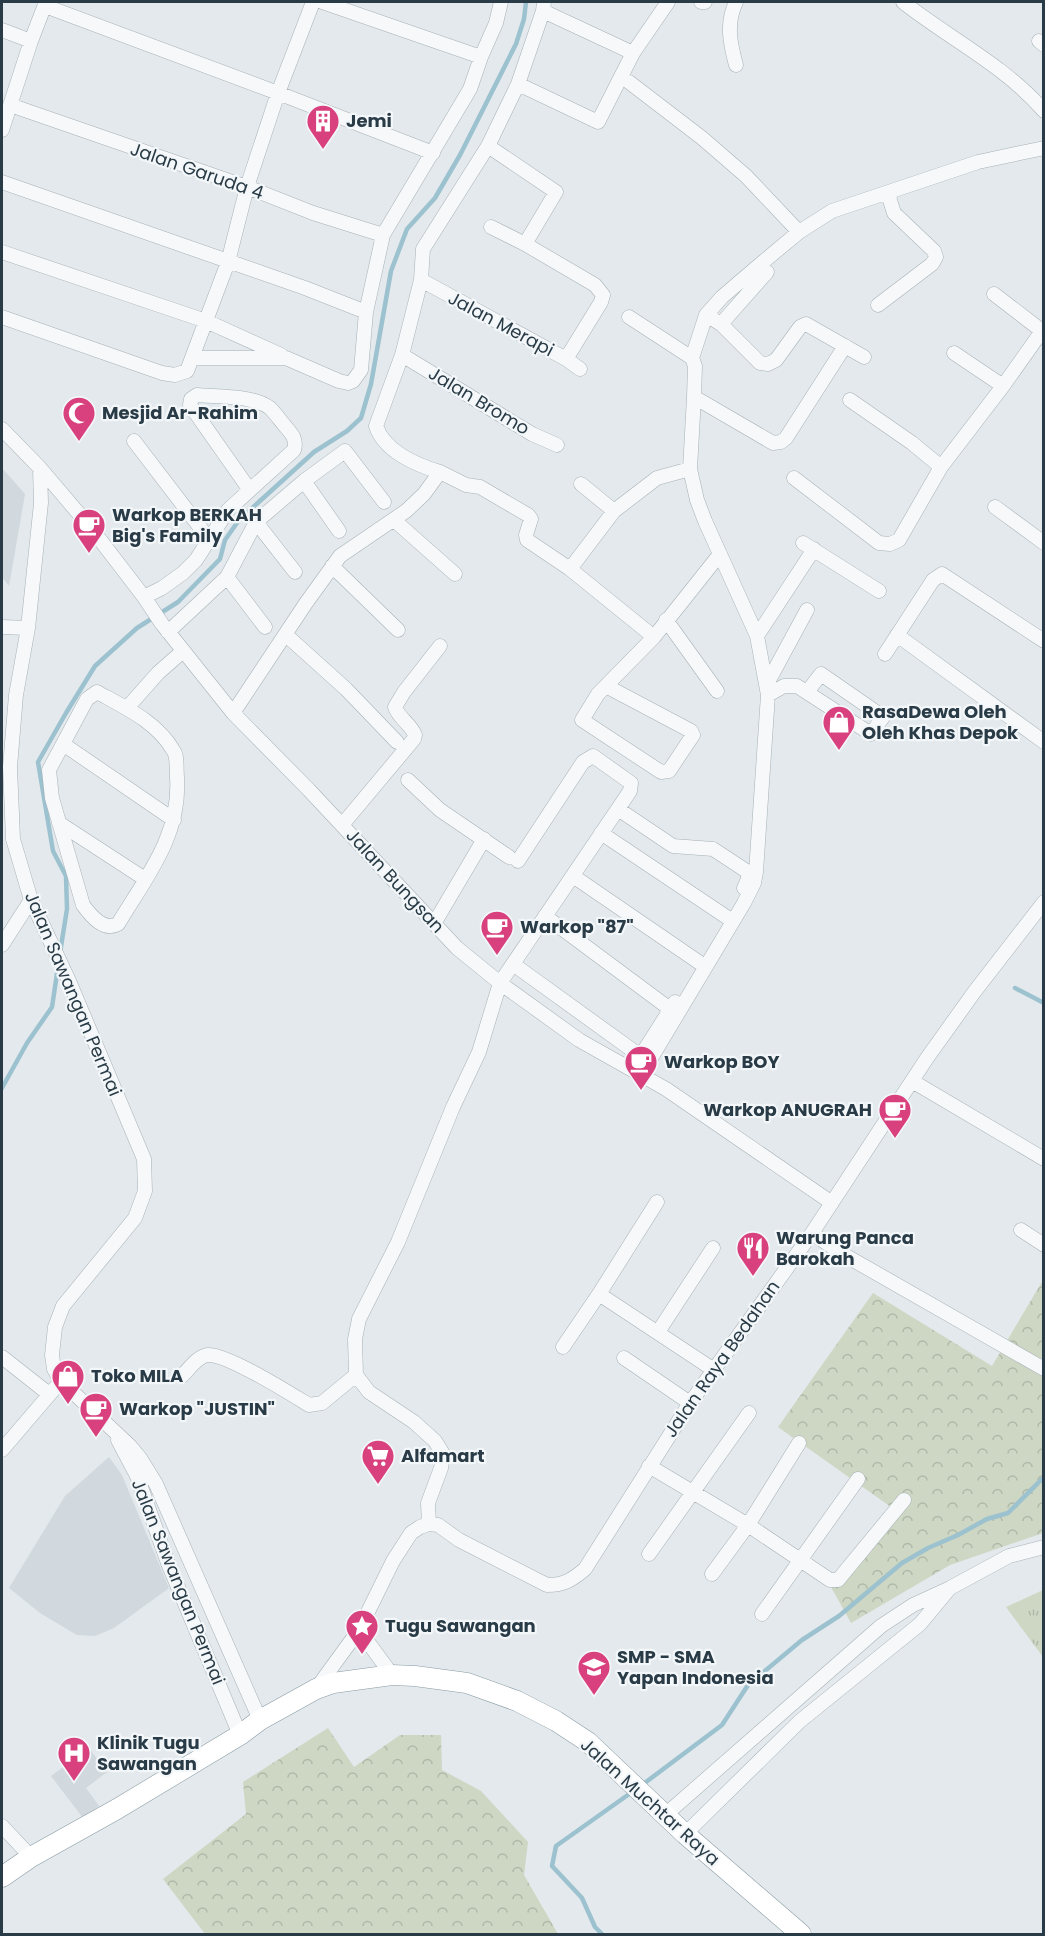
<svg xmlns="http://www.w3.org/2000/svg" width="1045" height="1936" font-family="Poppins,sans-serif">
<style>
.built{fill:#d1d9de}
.grass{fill:url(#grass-tufts)}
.forest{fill:url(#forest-crowns)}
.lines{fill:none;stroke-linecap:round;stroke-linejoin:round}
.stream{stroke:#9cc1cf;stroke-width:4.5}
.minor-casing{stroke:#a7b1b7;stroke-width:15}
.highway-casing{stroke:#899ba4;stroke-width:21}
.minor{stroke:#f6f8fa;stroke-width:14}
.highway{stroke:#fff;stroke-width:20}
.labels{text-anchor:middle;stroke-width:4.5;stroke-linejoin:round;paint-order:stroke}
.poi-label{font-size:18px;font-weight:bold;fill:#293b46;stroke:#f3f7f9;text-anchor:start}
.street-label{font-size:18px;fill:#293b46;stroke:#f3f7f9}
</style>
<defs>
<pattern id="grass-tufts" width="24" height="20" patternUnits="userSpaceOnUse" patternTransform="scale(1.5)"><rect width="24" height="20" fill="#cdd7c3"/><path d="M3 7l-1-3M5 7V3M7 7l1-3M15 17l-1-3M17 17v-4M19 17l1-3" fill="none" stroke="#b0b9a9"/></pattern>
<pattern id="forest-crowns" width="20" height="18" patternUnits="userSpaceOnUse" patternTransform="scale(1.5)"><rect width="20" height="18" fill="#cdd7c3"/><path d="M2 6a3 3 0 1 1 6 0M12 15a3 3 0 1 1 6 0" fill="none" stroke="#b0b9a9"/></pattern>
</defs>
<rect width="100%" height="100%" fill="#e3e9ec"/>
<!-- built -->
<path class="built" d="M2 468 25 494 9 586 2 577Z
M109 1457 122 1475 169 1588 114 1628 95 1636 77 1635 40 1613 9 1588 65 1496Z
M89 1748 107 1772 86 1788 99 1806 83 1818 51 1776Z"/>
<!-- grass -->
<path class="grass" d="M1043 1590V1657L1006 1607Z"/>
<!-- forest -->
<path class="forest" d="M1043 1280V1533L950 1565 851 1623 831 1587 891 1507 778 1427 873 1293 992 1366Z
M328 1728 354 1767 400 1735H441L442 1770 481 1791 528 1842 524 1875 558 1934H205L163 1879 246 1814 243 1782Z"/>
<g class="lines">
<!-- stream -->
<path class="stream" d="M60 953 67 909 66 876 53 851 38 762 66 713 95 666 137 628 178 602 220 559 225 540 239 520 314 452 347 431 361 418 371 384 391 271 407 229 435 198 460 155 516 44 524 19 526 2
M1015 988 1044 1003
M2 1088 27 1043 52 1007 58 967
M642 1785 722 1725 748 1685 802 1640 839 1616 902 1563 928 1548 958 1535 987 1519 1008 1513 1044 1477
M602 1934 595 1927 582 1898 552 1866 556 1846 632 1792"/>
<defs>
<path id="minor" d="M322 2 481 57
M701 2H705
M736 2C726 23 730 43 736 65
M903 2C950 39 1004 65 1044 111
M45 6 278 93 433 153
M543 11 633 53
M2 30 31 41
M1039 41 1044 45
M629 82 702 138 746 176 799 232
M518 84 598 122 633 53 668 2
M10 105 247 187 313 213 383 235
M2 130 31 41 46 2
M488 146 556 192 525 244 595 285 603 295 601 302 566 359
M2 182 305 288 366 312
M491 227 525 244
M2 252 206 321 281 355
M421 280 566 359 580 369
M994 294 1042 331
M878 305 932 264 936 257 934 251 894 213 888 194
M706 315 721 324 760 363 768 364 776 360 800 327 806 324 864 357
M2 317 162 373 175 375 187 371 228 262 247 187 278 93 313 2
M629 317 692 358
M721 324 767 272
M954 353 1003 386
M402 355 532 434 557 445
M193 358H286L339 381 348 383 353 381 361 370 366 312 383 235 470 89 481 57 496 23 501 2
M694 397 773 443 781 442 786 438 845 346
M850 400 912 443 941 467 1003 386 1042 331 1044 332
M2 429 40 468 91 528 144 597 162 624 233 713 309 790 457 948 500 983 579 1040 666 1089 832 1203
M134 441 209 539
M40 468 41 503 28 628 16 695 10 767 13 839 31 900 69 981 144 1159 145 1191 135 1218 63 1306 55 1327 52 1355 54 1369 61 1381 130 1446 140 1458 156 1484 260 1720
M440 472 466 485 480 487 528 515 531 519 526 535 527 540 570 569
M794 478 879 543 890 544 899 540 941 467
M304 481 339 531
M581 484 614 511
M995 507 1044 543
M394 520 455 574
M256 522 295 572
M803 543 879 591
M332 566 398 630
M227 577 265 627
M144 597 162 588 183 573 196 560 228 510 294 450C297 439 292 434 285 426 280 420 275 413 270 408 253 395 217 397 197 395L191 399 190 405 249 489
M666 620 717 691
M2 627 28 628
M168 632 227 577 256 522 304 481 345 451 384 502
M286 635 346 689 397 742
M897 635 1044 742
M757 636 814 549
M654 637 570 569 614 511 657 478 690 469
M885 654 933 580 942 574 1044 641
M767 684 807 610
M606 686 691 731 693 735 669 771 661 772 582 720 598 694 654 637 720 554
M97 692C124 707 157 722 173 750 178 756 176 768 177 777 181 835 147 876 118 924 104 932 91 916 83 905L52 798 49 770 87 699Z
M768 695 784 686H797L871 734 883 717 821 674 807 692
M127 708 158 673 183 651
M233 713 306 603 340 556 406 511 424 494 440 472C416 465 384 451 376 426L402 355 421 280 423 249 488 146 518 84 543 11 544 2
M63 744 174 820
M408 780 440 810 509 857
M618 809 673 846 713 849 748 872V879L744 888
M59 823 145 879
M342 825 414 739 415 735C411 724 399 719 395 707L404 692 440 646
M601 833 728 918
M573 876 700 963
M545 916 670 1009
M435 922 484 839
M2 945 31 900
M513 964 639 1055 642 1054 675 1002
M641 1075 744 903 754 883 756 872 768 695 757 636 705 521 697 500 690 469 694 397 695 366 692 358 706 315 722 297 757 267 799 232 832 211 978 162 1044 148
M912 1081 1044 1159
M657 1202 599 1294 714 1370
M1021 1230 1044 1245
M812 1233 841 1253 1044 1369
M658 1332 713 1248
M563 1347 599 1294
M2 1357 49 1394
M624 1358 690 1403
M182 1376C189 1369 197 1357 207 1355 226 1353 291 1394 309 1405L322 1403 356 1375
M118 1440 137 1476 168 1563 240 1735
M2 1450 61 1381
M649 1466 748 1525 830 1580H838L904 1500
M429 1524 428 1503 441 1468 443 1454 435 1441 414 1422 369 1392 356 1375 355 1339 359 1319 398 1242 453 1107 479 1052 500 983 630 791 631 783 593 756 583 762 518 861
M649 1554 749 1413
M712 1574 748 1525 799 1443
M762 1614 858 1479
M359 1630 392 1675
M316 1689 359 1630 393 1561 411 1533 420 1527 429 1524 438 1525 459 1540 547 1585C564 1585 572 1580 585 1569L690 1403 812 1233 927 1058 975 991 1044 902
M664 1816 881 1626 913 1605 950 1588 1009 1556 1044 1547
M2 1826 31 1857
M685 1834 800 1721 920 1624 949 1589"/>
<path id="highway" d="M2 1877 31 1857 117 1809 240 1735 260 1720 316 1689 333 1683 392 1675 415 1676 467 1683 517 1701 556 1721 588 1742 685 1834 801 1934"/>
</defs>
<!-- minor casing -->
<use href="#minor" class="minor-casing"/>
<!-- highway casing -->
<use href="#highway" class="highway-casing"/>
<!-- minor -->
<use href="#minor" class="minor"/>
<!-- highway -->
<use href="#highway" class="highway"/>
</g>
<!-- icons -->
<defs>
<symbol id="building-pin" viewBox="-11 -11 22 30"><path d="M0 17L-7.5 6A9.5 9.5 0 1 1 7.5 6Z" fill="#d9407e" stroke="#f3f7f9"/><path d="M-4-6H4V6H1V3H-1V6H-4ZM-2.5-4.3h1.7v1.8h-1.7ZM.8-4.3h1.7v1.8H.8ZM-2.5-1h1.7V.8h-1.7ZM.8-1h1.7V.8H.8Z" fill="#fff"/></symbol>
<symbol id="mosque-pin" viewBox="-11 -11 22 30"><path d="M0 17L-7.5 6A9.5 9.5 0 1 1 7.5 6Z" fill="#d9407e" stroke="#f3f7f9"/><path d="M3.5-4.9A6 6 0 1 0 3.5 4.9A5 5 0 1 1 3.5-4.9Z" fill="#fff"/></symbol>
<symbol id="cafe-pin" viewBox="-11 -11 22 30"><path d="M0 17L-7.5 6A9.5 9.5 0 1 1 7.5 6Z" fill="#d9407e" stroke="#f3f7f9"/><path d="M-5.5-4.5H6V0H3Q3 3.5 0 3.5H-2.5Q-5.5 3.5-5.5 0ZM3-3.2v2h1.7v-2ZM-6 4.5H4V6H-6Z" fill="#fff"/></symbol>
<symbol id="shop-pin" viewBox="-11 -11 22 30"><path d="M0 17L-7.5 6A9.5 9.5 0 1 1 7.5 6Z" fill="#d9407e" stroke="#f3f7f9"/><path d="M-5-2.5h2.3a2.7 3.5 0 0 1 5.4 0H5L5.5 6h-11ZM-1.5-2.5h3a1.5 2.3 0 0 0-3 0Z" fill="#fff"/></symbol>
<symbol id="restaurant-pin" viewBox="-11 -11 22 30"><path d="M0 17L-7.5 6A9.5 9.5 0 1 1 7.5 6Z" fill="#d9407e" stroke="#f3f7f9"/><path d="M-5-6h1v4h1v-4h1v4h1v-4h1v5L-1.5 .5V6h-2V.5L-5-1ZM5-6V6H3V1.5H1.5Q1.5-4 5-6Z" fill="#fff"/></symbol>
<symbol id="supermarket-pin" viewBox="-11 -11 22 30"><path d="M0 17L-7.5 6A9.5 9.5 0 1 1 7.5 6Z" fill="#d9407e" stroke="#f3f7f9"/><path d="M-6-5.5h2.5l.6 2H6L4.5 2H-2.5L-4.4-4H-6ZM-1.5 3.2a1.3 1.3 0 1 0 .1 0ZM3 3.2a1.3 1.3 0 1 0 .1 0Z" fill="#fff"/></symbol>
<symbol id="sight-pin" viewBox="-11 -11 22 30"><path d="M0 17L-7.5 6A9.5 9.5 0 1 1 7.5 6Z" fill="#d9407e" stroke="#f3f7f9"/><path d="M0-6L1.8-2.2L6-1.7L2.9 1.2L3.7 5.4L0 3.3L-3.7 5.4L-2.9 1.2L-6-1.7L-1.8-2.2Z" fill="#fff"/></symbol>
<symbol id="school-pin" viewBox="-11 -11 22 30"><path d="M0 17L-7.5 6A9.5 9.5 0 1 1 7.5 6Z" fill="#d9407e" stroke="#f3f7f9"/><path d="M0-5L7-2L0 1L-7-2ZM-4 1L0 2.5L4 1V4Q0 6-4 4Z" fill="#fff"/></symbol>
<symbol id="hospital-pin" viewBox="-11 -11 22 30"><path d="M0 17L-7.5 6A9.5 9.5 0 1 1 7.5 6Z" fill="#d9407e" stroke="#f3f7f9"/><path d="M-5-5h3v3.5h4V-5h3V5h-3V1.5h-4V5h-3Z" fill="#fff"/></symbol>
</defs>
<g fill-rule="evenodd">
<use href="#building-pin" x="304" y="102" width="38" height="52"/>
<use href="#mosque-pin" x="60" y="394" width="38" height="52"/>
<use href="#cafe-pin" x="70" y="506" width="38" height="52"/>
<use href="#shop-pin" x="820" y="703" width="38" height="52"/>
<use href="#cafe-pin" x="478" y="908" width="38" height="52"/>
<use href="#cafe-pin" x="622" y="1043" width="38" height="52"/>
<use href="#cafe-pin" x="876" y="1091" width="38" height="52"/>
<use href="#restaurant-pin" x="734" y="1229" width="38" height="52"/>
<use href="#shop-pin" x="49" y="1357" width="38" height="52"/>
<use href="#cafe-pin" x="77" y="1390" width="38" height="52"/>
<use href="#supermarket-pin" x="359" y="1437" width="38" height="52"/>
<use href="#sight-pin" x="343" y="1607" width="38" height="52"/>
<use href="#school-pin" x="575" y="1648" width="38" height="52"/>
<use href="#hospital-pin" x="55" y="1734" width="38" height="52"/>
</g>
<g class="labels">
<!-- poi labels -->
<g class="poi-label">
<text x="346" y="127">Jemi</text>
<text x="102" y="419">Mesjid Ar-Rahim</text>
<text x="112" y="521">Warkop BERKAH<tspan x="112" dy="21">Big's Family</tspan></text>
<text x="862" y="718">RasaDewa Oleh<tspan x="862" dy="21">Oleh Khas Depok</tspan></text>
<text x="520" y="933">Warkop "87"</text>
<text x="664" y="1068">Warkop BOY</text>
<text x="872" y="1116" text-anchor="end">Warkop ANUGRAH</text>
<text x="776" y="1244">Warung Panca<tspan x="776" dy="21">Barokah</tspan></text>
<text x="91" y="1382">Toko MILA</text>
<text x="119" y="1415">Warkop "JUSTIN"</text>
<text x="401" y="1462">Alfamart</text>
<text x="385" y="1632">Tugu Sawangan</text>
<text x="617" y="1663">SMP - SMA<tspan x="617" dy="21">Yapan Indonesia</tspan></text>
<text x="97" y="1749">Klinik Tugu<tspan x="97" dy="21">Sawangan</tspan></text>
</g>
<!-- street labels -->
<g class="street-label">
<text transform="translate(197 171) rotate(19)" y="6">Jalan Garuda 4</text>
<text transform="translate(501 324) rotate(28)" y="6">Jalan Merapi</text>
<text transform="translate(479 401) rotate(31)" y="6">Jalan Bromo</text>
<text transform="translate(395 881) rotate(47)" y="6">Jalan Bungsan</text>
<text transform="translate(73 994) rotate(67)" y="6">Jalan Sawangan Permai</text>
<text transform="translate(722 1359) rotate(-55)" y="6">Jalan Raya Bedahan</text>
<text transform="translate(178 1582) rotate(68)" y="6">Jalan Sawangan Permai</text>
<text transform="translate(650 1802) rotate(42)" y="6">Jalan Muchtar Raya</text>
</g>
</g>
<!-- border -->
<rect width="1045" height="1936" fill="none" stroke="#293b46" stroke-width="6"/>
</svg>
